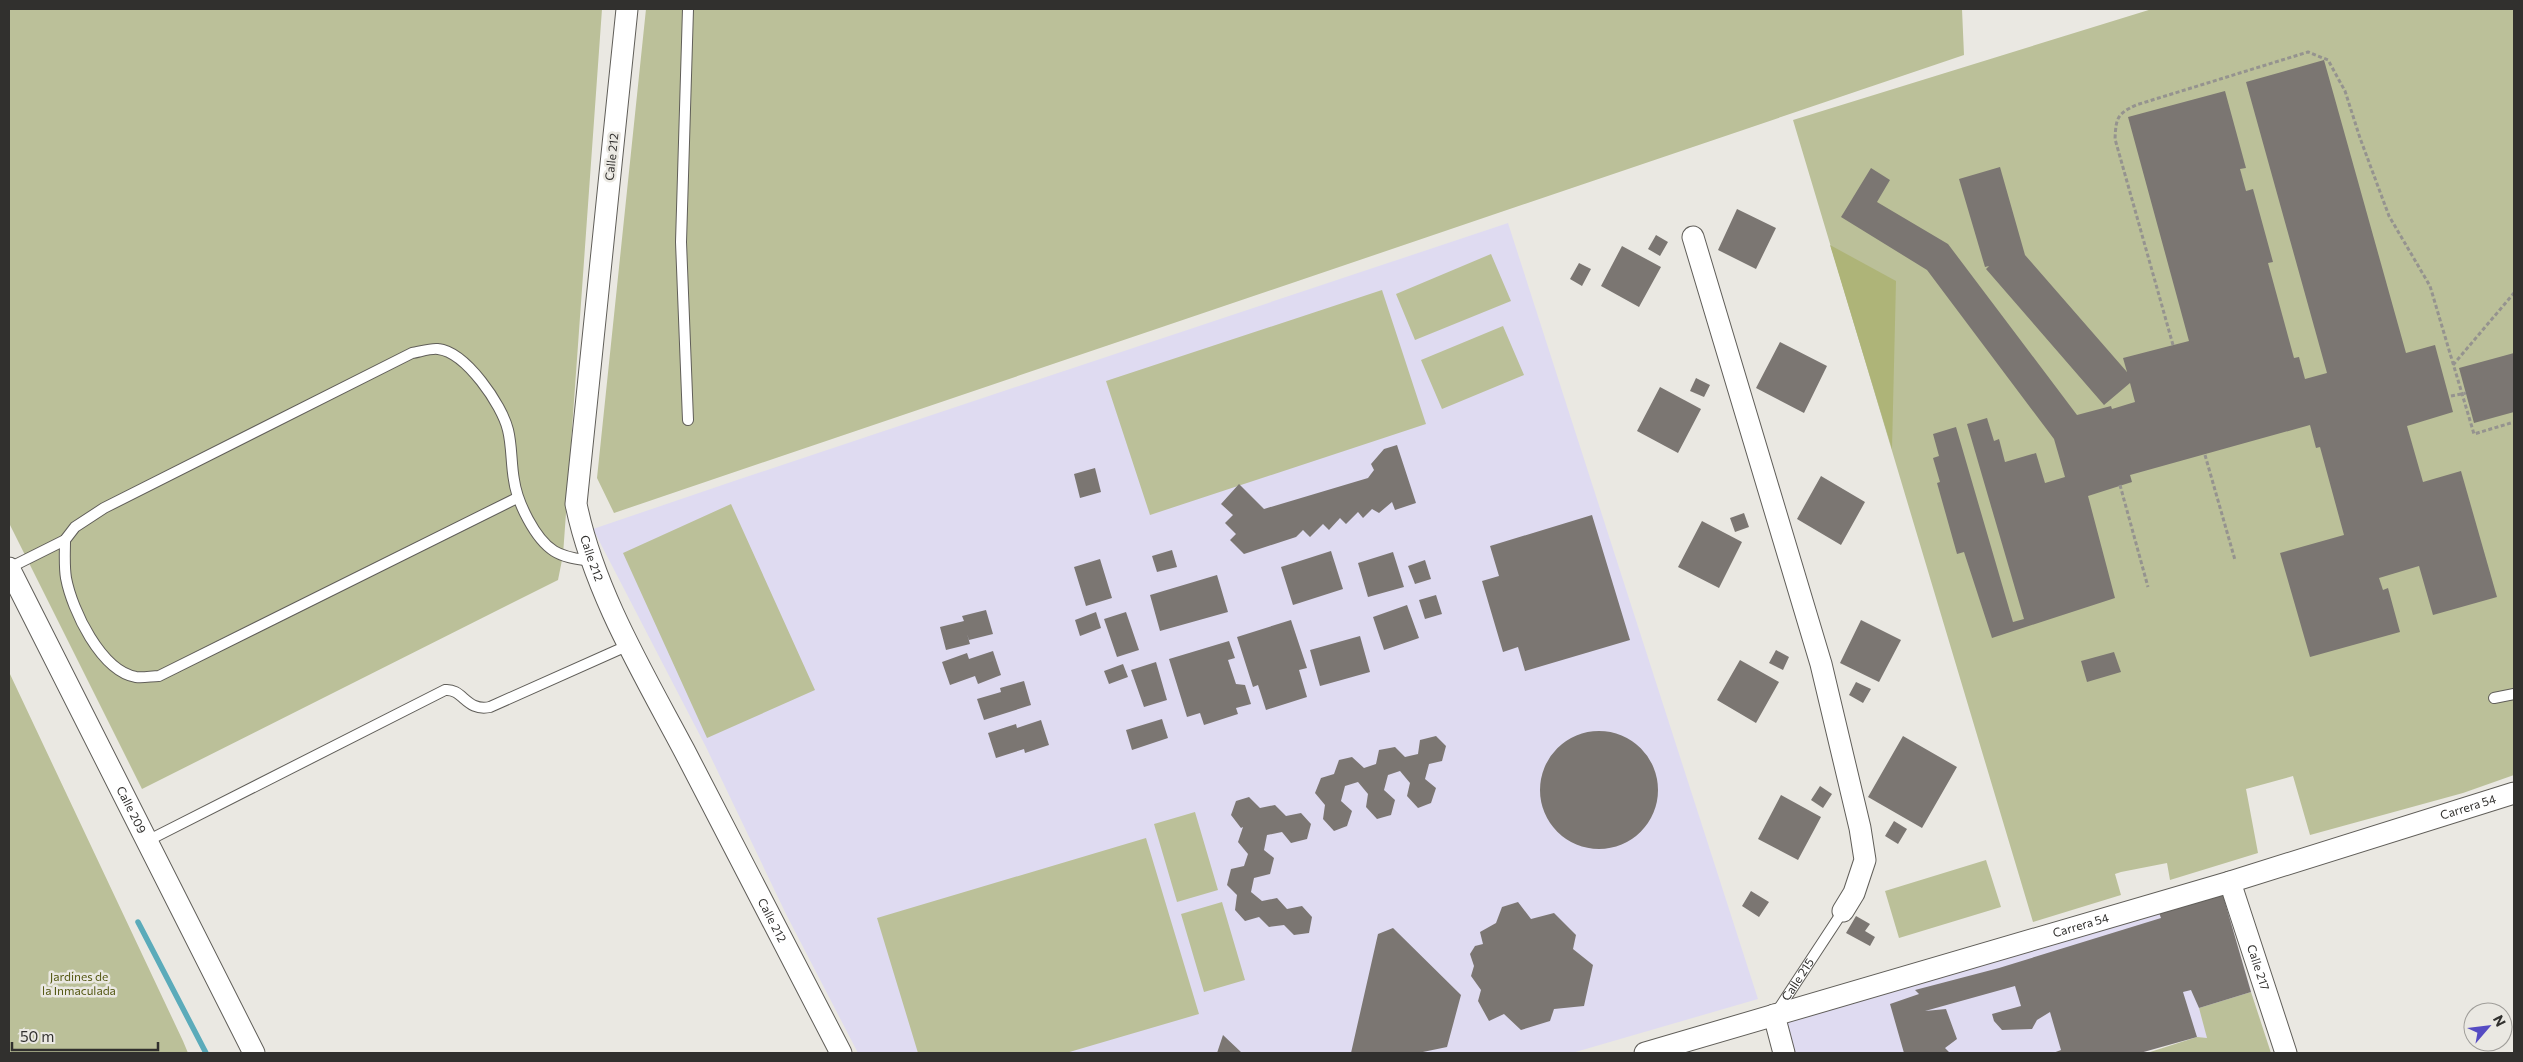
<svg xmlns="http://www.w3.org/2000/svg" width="2523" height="1062" font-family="Commissioner,sans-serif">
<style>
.education{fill:#dfdbf1}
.green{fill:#bbc099}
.forest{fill:#aeb478}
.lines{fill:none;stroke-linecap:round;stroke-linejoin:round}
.stream{stroke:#5babba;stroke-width:5.5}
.building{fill:#7b7672}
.service-casing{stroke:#605e59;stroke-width:12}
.minor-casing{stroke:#605e59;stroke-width:23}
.path{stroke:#95938f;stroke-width:3;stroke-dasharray:4 2.5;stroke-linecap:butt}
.service{stroke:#fff;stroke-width:10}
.minor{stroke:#fff;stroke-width:21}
.labels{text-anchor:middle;stroke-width:5;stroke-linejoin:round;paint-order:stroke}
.street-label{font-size:12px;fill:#31302e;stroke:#eae8e2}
.park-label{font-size:12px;fill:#545813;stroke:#eae8e2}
</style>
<rect width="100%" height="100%" fill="#eae8e2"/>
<!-- education -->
<path class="education" d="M1508 223 1758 999 1572 1053H858L786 914 706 747 593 529 740 479Z
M2222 892 2269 1053 2197 1037 2140 1053H1791L1781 1019Z"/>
<!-- green -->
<path class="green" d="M9 9H602L563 555 558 580 142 789 9 523Z
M646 9H1962L1964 55 614 513 597 478Z
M2152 9H2514V775L2463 793 2310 835 2293 776 2246 789 2258 853 2170 880 2167 863 2121 872 2115 874 2121 895 2033 922 1793 120Z
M1491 254 1511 301 1415 340 1396 294Z
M1382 290 1426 424 1150 515 1106 381Z
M1503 326 1524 375 1442 409 1421 360Z
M731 504 815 690 707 738 623 553Z
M9 672 183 1041 188 1053H9Z
M1195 812 1218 890 1177 902 1154 824Z
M1146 838 1199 1014 1066 1053H918L877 918Z
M1986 860 2001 907 1899 938 1885 891Z
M1222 902 1245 980 1204 992 1181 914Z
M2251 992 2271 1053H2147L2197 1037 2207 1038 2199 1008Z"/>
<!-- forest -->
<path class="forest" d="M1830 245 1896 281 1892 449Z"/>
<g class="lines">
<!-- stream -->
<path class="stream" d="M138 922 206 1053"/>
</g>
<!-- building -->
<path class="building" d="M2324 60 2406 353 2435 345 2453 412 2407 426 2423 482 2461 471 2497 597 2433 615 2419 566 2379 578 2383 590 2388 588 2400 632 2310 657 2280 553 2344 535 2320 447 2316 448 2310 425 2130 475 2132 482 2088 496 2115 598 1992 638 1964 552 1957 554 1937 483 1940 482 1933 458 1939 456 1933 434 1956 427 2013 622 2024 619 1967 424 1987 418 1994 441 1999 439 2005 462 2036 453 2045 483 2065 477 2054 439 1927 270 1841 217 1871 168 1890 180 1877 202 1948 244 2077 415 2111 406 2112 409 2135 402 2130 383 2104 405 1986 269 1989 266 1985 267 1959 179 2000 167 2025 255 2127 372 2123 358 2189 341 2128 117 2225 91 2246 168 2240 169 2246 191 2253 189 2273 262 2268 263 2294 358 2299 357 2305 379 2327 373 2246 82Z
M1737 209 1776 228 1756 269 1718 250Z
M1656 235 1668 242 1660 256 1648 249Z
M1622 246 1661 267 1639 307 1601 286Z
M1579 263 1591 269 1582 286 1570 279Z
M1780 342 1827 366 1804 413 1756 388Z
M2514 353V412L2474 423 2459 368Z
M1696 378 1710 385 1704 397 1690 391Z
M1660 387 1701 409 1678 453 1637 431Z
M1397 445 1416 503 1395 510 1392 502 1379 513 1372 509 1363 518 1358 512 1346 524 1340 518 1329 530 1323 524 1310 537 1303 530 1296 537 1244 554 1230 540 1236 534 1225 523 1233 515 1221 504 1239 484 1264 509 1368 478 1374 470 1371 464 1384 449Z
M1095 468 1101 492 1080 498 1074 474Z
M1821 476 1865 502 1841 545 1797 519Z
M1744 513 1749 527 1735 532 1730 518Z
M1592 515 1630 640 1525 671 1518 647 1503 652 1482 581 1499 576 1490 546Z
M1702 521 1742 542 1719 588 1678 567Z
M1172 550 1177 567 1157 572 1152 556Z
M1331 551 1343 589 1293 605 1281 567Z
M1393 552 1404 587 1368 597 1358 563Z
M1100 559 1112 598 1086 606 1074 567Z
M1425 560 1431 579 1415 584 1408 566Z
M1217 575 1228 612 1160 631 1150 595Z
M1436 595 1442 614 1425 619 1419 600Z
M1407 605 1419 638 1384 650 1373 617Z
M986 610 993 634 969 640 967 634 970 644 946 650 940 627 964 621 962 616Z
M1096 612 1101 628 1080 636 1075 620Z
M1126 612 1139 650 1117 657 1104 619Z
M1291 620 1307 668 1299 670 1307 697 1266 710 1258 685 1253 687 1237 637Z
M1861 620 1901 640 1879 682 1840 663Z
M1360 636 1370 672 1320 686 1310 650Z
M1229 641 1235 658 1228 660 1236 684 1245 685 1251 704 1236 708 1238 714 1204 725 1200 713 1187 717 1169 659Z
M1776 650 1789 657 1783 670 1769 663Z
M993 651 1001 675 978 684 975 676 950 685 942 662 967 653 969 659Z
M2114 652 2121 672 2087 682 2081 661Z
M1740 660 1779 682 1756 723 1717 700Z
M1156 662 1167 700 1144 707 1131 670Z
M1123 664 1128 677 1109 684 1104 671Z
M1024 681 1031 705 984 720 977 699 1001 692 1000 688Z
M1856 682 1871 689 1863 703 1849 695Z
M1162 719 1168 738 1132 750 1126 730Z
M1041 720 1049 745 1025 753 1024 749 996 758 988 733 1016 724 1017 728Z
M1540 790a59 59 0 1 1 118 0a59 59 0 1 1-118 0Z
M1436 736 1446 746 1442 761 1429 764 1425 779 1436 788 1431 803 1418 808 1407 796 1410 783 1400 771 1388 775 1384 790 1395 800 1391 815 1377 819 1366 807 1368 794 1358 782 1345 786 1341 801 1352 811 1347 826 1334 831 1323 819 1325 805 1315 793 1321 778 1334 774 1339 760 1352 757 1364 768 1376 764 1379 750 1395 747 1405 757 1418 754 1420 740Z
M1903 736 1957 767 1922 828 1868 797Z
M1820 786 1832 794 1823 808 1811 800Z
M1781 795 1821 817 1798 860 1758 839Z
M1249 797 1260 808 1275 805 1286 816 1301 813 1311 824 1307 839 1291 843 1282 832 1267 835 1264 850 1274 858 1270 874 1254 878 1251 892 1262 901 1277 898 1287 909 1302 906 1312 917 1309 933 1294 935 1284 925 1269 927 1259 917 1245 921 1235 910 1237 895 1227 885 1231 869 1244 866 1248 854 1238 842 1243 827 1241 828 1231 815 1236 801Z
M1894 821 1907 829 1898 844 1885 836Z
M1751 891 1769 902 1759 917 1742 906Z
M2222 892 2251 992 2199 1008 2191 990 2183 992 2197 1037 2140 1053H2053L2061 1050 2050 1012 2037 1020 2032 1029 2002 1030 1994 1021 1992 1014 2021 1006 2015 986 1925 1011 1946 1009 1957 1039 1945 1048 1950 1053H1904L1890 1004 1919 994 1915 990 1999 968 2161 918 2158 910Z
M1518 902 1531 919 1554 913 1576 935 1573 949 1593 965 1584 1006 1554 1009 1550 1021 1521 1030 1504 1014 1489 1021 1478 1001 1481 990 1471 976 1474 966 1470 954 1475 946 1483 944 1480 932 1496 923 1502 907Z
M1856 916 1870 924 1865 931 1875 937 1870 946 1846 933Z
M1393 928 1461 995 1447 1047 1418 1053H1351L1378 934Z
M1223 1035 1242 1053H1217Z"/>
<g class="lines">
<defs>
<g id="service">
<path d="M688 9 681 242 688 420"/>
<path d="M65 540C65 552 64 566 66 578 72 610 101 671 136 677 143 678 152 676 159 676L517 498"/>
<path d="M9 568 65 540 75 527 104 508 412 353C419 352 431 348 438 349 466 352 502 405 508 430 512 446 511 464 514 480 517 502 535 539 554 551 565 558 579 559 591 561"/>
<path d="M2494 698 2514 694"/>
<path d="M147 841 445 690C463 688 466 712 490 707L629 645"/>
<path id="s1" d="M1776 1013 1843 911"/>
</g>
<g id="minor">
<path id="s2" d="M627 9 576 504C594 591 642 671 684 750 736 851 788 952 841 1053"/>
<path d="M1693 237 1821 664 1860 828 1865 860 1854 893 1843 911"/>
<path id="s3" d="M9 568 254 1053"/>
<path id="s4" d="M2230 882 2286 1053"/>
<path d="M1774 1015 1784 1053"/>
<path id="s5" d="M1645 1053 2230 882 2514 793"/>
</g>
</defs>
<!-- service casing -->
<use href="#service" class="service-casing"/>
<!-- minor casing -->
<use href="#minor" class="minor-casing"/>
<!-- path -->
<path class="path" d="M2173 345 2115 139C2116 118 2117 114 2136 105L2308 52 2328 60 2345 91 2360 138 2389 216 2430 286 2474 434 2514 422
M2453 365 2514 293
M2451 396 2466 393
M2205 455 2235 560
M2120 485 2148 587"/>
<!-- service -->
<use href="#service" class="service"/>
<!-- minor -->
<use href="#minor" class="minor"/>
</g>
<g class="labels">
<!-- street labels -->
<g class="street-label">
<text transform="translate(612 157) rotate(-84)" y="4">Calle 212</text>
<text dy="4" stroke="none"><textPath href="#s2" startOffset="554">Calle 212</textPath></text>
<text dy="4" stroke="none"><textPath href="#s5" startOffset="859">Carrera 54</textPath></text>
<text dy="4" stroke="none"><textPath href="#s3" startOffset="271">Calle 209</textPath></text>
<text dy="4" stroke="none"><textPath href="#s2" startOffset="959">Calle 212</textPath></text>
<text dy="4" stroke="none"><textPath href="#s5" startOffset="454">Carrera 54</textPath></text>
<text dy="4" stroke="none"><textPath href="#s4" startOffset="90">Calle 217</textPath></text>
<text dy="4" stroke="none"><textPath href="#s1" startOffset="40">Calle 215</textPath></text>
</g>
<!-- park labels -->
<g class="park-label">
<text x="79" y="981">Jardines de<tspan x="79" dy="14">la Inmaculada</tspan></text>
</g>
</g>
<!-- border -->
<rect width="2523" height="1062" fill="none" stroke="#31302e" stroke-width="20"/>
<!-- north arrow -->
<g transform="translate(2488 1027) rotate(62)"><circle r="24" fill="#eae8e2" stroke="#a09e9a"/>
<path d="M0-4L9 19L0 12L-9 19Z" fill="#554bc3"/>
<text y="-8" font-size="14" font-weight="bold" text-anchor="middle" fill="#31302e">N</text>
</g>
<!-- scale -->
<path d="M12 1042v8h146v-8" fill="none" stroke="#31302e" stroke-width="2.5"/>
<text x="20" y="1042" font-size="15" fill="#31302e" stroke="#eae8e2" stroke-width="4" paint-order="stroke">50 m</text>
</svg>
